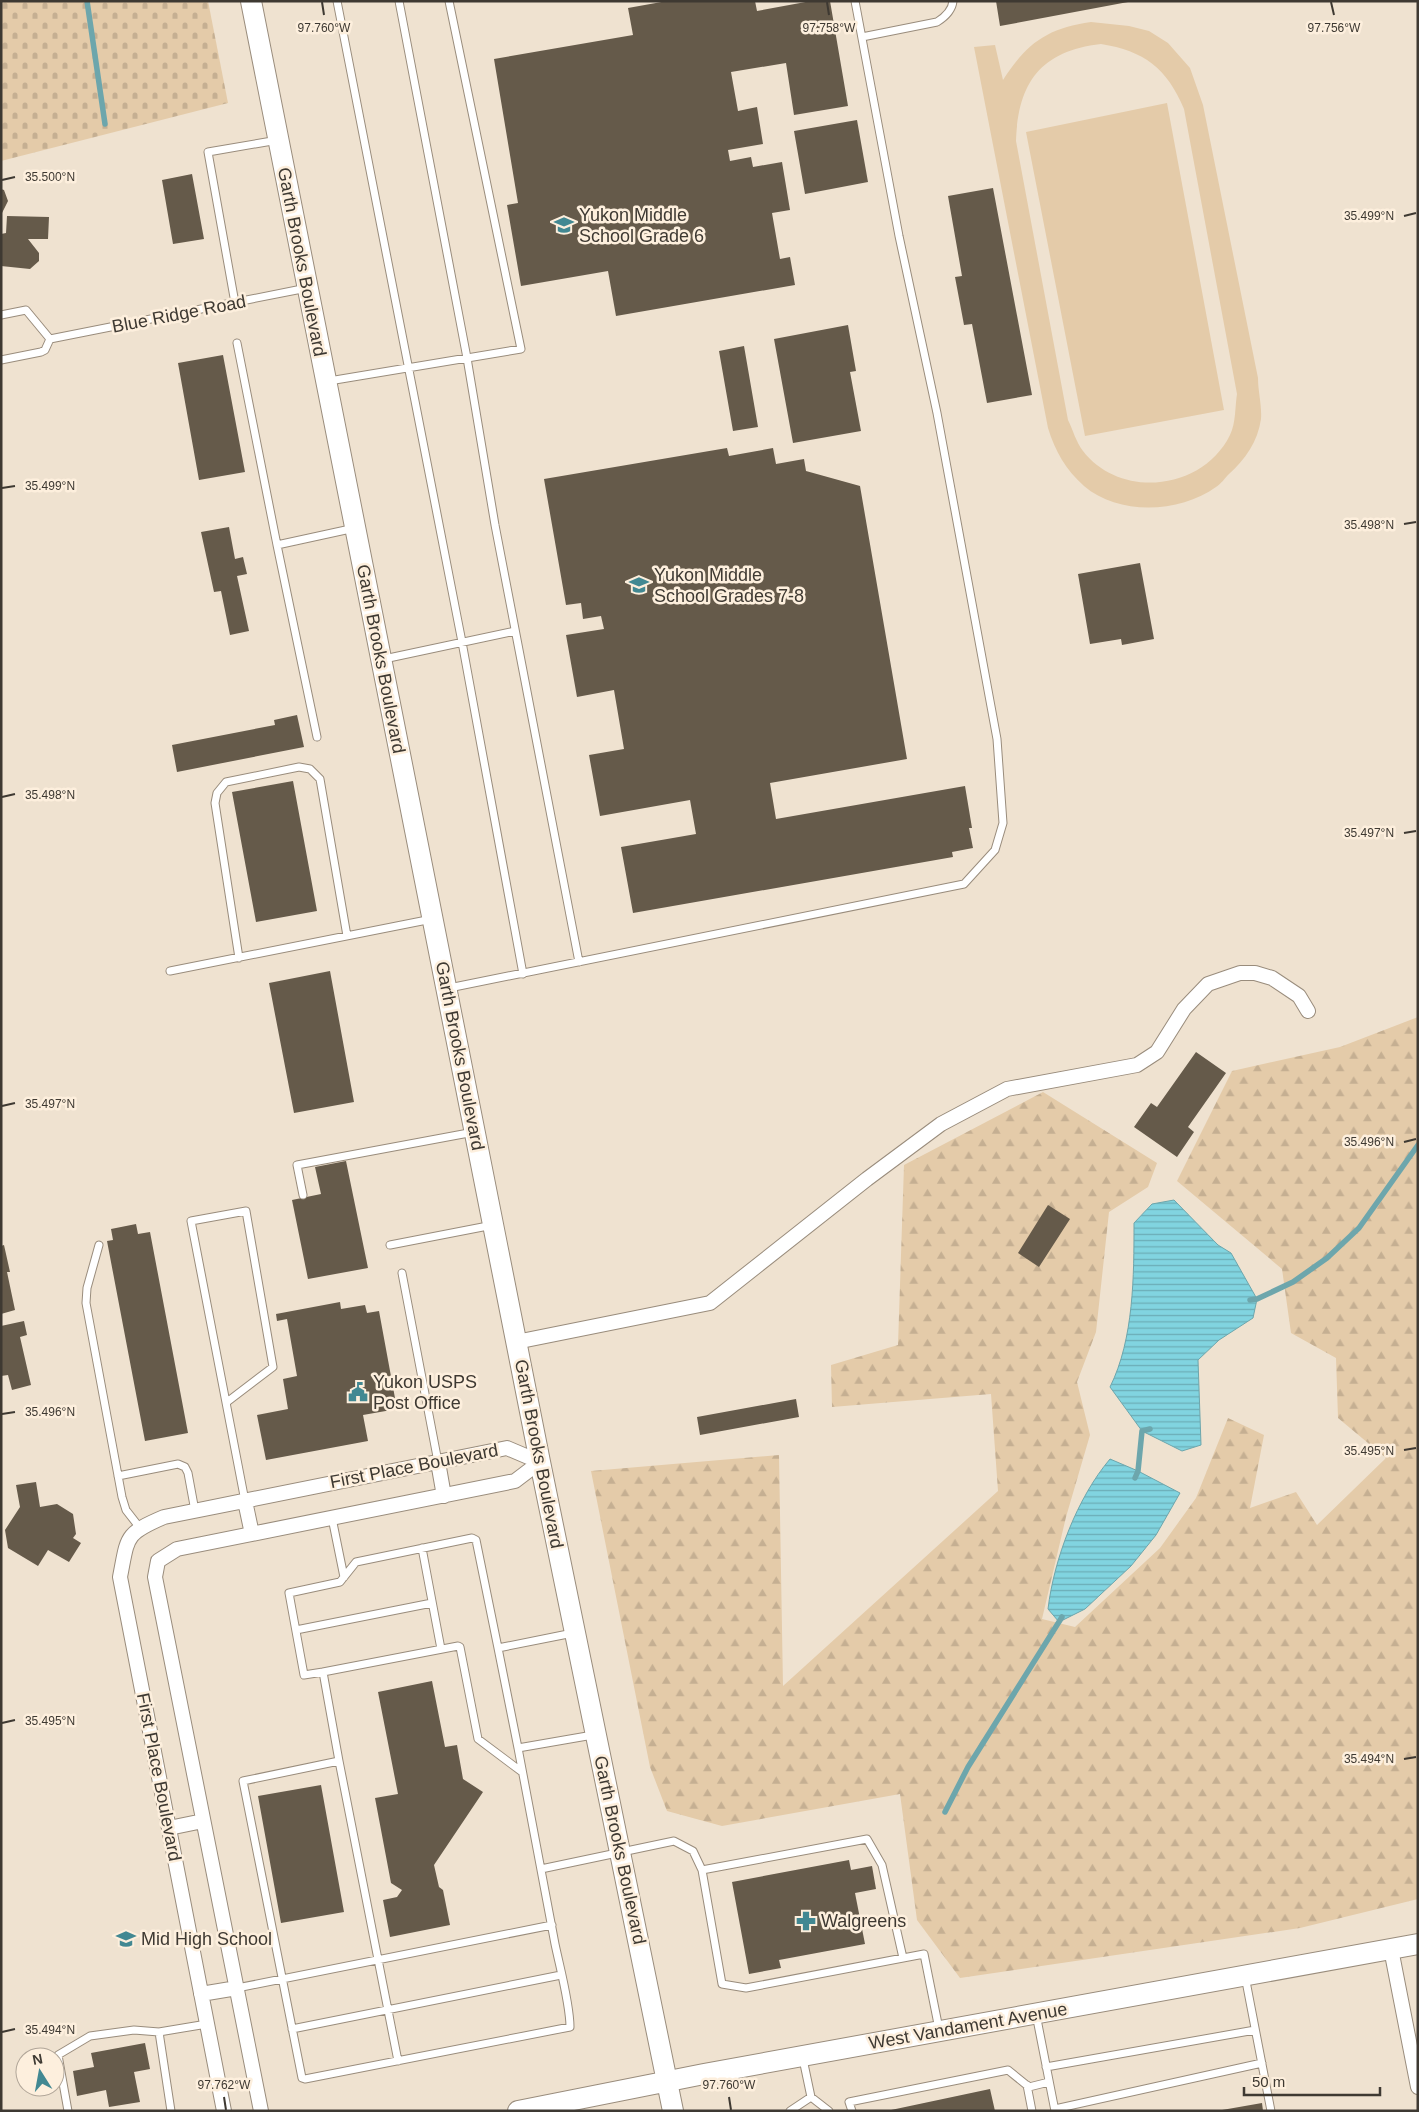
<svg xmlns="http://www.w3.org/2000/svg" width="1419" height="2112" font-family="Helvetica,sans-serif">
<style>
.forest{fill:url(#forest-firs)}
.cemetery{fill:url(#cemetery-stones)}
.pitch{fill:#e4cba9;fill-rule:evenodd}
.water{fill:url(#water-rules);stroke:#6da6ac}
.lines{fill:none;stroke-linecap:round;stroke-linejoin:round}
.stream{stroke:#6da6ac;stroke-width:5.5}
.building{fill:#655a4a}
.lane-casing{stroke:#998c7c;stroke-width:9}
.street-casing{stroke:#998c7c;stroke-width:16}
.secondary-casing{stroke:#998c7c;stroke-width:22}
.lane{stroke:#fff;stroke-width:7}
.street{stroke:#fff;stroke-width:14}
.secondary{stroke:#fff;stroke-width:20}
.ticks{fill:none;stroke:#3e3932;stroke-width:2}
.labels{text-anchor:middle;stroke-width:5;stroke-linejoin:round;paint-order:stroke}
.poi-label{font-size:18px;fill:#3e3932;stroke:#fdefdd;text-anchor:start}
.street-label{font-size:18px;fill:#3e3932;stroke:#fdefdd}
.ticks-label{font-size:12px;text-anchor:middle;fill:#3e3932;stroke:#fdefdd;stroke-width:5;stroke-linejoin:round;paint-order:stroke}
</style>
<defs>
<pattern id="forest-firs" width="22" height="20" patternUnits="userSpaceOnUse" patternTransform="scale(1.25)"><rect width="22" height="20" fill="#e4cba9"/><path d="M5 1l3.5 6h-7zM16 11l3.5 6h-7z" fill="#c5af92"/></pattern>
<pattern id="cemetery-stones" width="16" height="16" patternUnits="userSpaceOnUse" patternTransform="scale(1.25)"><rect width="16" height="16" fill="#e4cba9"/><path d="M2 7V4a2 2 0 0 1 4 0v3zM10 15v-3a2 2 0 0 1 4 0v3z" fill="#c5af92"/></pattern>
<pattern id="water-rules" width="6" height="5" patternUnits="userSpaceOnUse" patternTransform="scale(1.25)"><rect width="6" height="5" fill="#81d4e0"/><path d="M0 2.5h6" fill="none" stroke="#6badb6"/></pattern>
</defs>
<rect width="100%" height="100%" fill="#efe2d0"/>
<!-- forest -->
<path class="forest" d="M1418 1017V1899L1300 1928 960 1978 917 1920 900 1794 722 1826 667 1811 650 1767 591 1471 779 1455 783 1686 998 1491 991 1394 832 1407 831 1365 898 1345 904 1165 1043 1092 1157 1163 1148 1187 1109 1212 1096 1332 1077 1382 1090 1435 1066 1517 1042 1619 1075 1627 1160 1548 1196 1498 1228 1418 1264 1435 1250 1508 1296 1492 1317 1525 1386 1458 1338 1418 1336 1358 1291 1333 1282 1269 1177 1181 1232 1071 1340 1047Z"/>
<!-- cemetery -->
<path class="cemetery" d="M1 1H208L228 103 1 161Z"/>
<!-- pitch -->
<path class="pitch" d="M1091 22 1129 26 1149 31 1168 43 1190 68 1203 105 1258 378C1258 391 1262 406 1261 419 1258 441 1245 460 1229 474 1225 478 1221 484 1216 487 1180 513 1119 516 1084 486 1066 470 1055 451 1048 428L974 47 995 45 1003 80C1026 44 1047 28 1091 22ZM1101 44C1144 51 1167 68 1184 109L1237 394C1235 406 1236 423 1230 435 1203 490 1121 500 1083 451 1076 442 1073 430 1068 420L1016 141C1018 82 1041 51 1101 44Z
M1167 103 1224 410 1085 436 1026 132Z"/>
<!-- water -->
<path class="water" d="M1174 1200 1218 1245 1231 1253 1257 1299 1253 1318 1219 1340 1198 1360 1201 1445 1182 1451 1142 1431 1110 1387C1134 1339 1134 1275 1134 1223L1152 1204Z
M1110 1459 1138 1471 1180 1493 1156 1535 1131 1566 1085 1609 1059 1622 1048 1609C1054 1559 1077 1498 1110 1459Z"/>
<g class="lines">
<!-- stream -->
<path class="stream" d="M87 1 105 124
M1250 1300 1257 1299 1293 1282 1327 1258 1359 1228 1418 1145
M1135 1478 1138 1471 1142 1431 1150 1429
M945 1812 968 1767 1062 1617"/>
</g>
<!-- building -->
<path class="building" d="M667 1H755L757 11 811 1H830L848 106 794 115 786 63 731 72 738 111 757 107 763 144 728 150 730 161 751 157 753 167 782 162 790 210 772 213 780 259 790 257 795 285 616 316 608 271 521 286 507 205 518 203 494 59 633 35 628 8Z
M996 1H1128V2L1000 26Z
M857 120 868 182 805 194 794 131Z
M192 174 204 239 173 244 162 180Z
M993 188 1032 395 987 403 972 324 964 325 955 277 962 276 948 196Z
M1 189 4 190 8 201 1 215Z
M7 216 49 217 48 239H28L39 253V261L30 269 1 266V234L6 233Z
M848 325 856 371 850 372 861 431 793 443 774 339Z
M744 346 758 427 733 431 719 351Z
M223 355 245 472 199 480 178 363Z
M727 448 729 456 773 448 776 464 804 459 806 471 860 486 907 759 770 783 776 819 965 786 972 828H969L973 848 952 852 953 857 633 913 621 847 696 834 690 800 600 816 589 755 624 749 614 690 577 697 566 635 604 629 601 616 583 619 581 603 566 605 544 479Z
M229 527 235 559 243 557 247 574 237 576 249 631 230 635 221 591 214 592 201 532Z
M1140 563 1154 639 1122 645 1121 639 1090 644 1078 574Z
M297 715 304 747 177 772 172 745 275 725 274 720Z
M293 781 317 911 256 922 232 792Z
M330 971 354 1102 294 1113 269 983Z
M1196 1052 1226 1073 1188 1127 1194 1132 1177 1157 1134 1127 1151 1103 1157 1107Z
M346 1161 368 1268 308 1279 292 1200 321 1194 315 1167Z
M1048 1205 1070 1219 1039 1267 1018 1253Z
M136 1224 138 1234 150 1232 188 1433 145 1441 107 1241 113 1240 111 1229Z
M4 1245 10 1272H7L15 1310 1 1314V1246Z
M340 1302 341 1309 365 1305 367 1313 379 1311 397 1409 363 1415 368 1441 266 1460 257 1415 288 1409 283 1379 297 1376 287 1319 277 1321 276 1314Z
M24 1321 27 1335 20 1337 31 1385 12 1390 8 1375 1 1376V1326Z
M796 1399 799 1417 700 1435 697 1417Z
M36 1482 40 1507 57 1504 73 1514 76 1534 73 1538 81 1543 69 1562 48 1550 38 1566 8 1548 5 1530 20 1507 16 1485Z
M432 1681 445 1747 457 1745 463 1779 483 1792 434 1865 439 1887 443 1890 450 1925 390 1937 383 1900 397 1897 402 1890 391 1883 375 1798 398 1794 378 1692Z
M321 1785 344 1912 281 1923 258 1796Z
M849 1860 851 1870 872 1866 876 1889 855 1893 865 1944 779 1960 781 1968 749 1974 732 1882Z
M145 2043 150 2069 134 2072 140 2102 109 2107 106 2090 77 2096 73 2071 94 2067 91 2053Z
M990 2089 995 2111H891V2110Z
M1262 2103 1263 2111H1222V2110Z"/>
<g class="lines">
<defs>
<path id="lane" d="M337 1 462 642 523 974
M399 1 467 358 495 525 579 962
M862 37 937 22C945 17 952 11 953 1
M235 303 208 152 278 140
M1 315 26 310 50 339
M50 339 307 288
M237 343 277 545 355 528
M1 360 41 352 45 350 50 339
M329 381 521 349 449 1
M277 545 317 737
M384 659 515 631
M239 958 215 803 217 793 226 782 299 767 310 769 320 779 347 936
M170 971 432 919
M449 988 964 884 995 850 1003 823 997 739 937 413 899 236 855 1
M303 1195 297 1165 474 1132
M99 1245 87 1288 86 1303 122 1497 126 1510 140 1528
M390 1245 493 1225
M402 1273 438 1462
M227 1402 273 1367 246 1211 191 1221 245 1501
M118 1476 178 1464 185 1467 188 1473 195 1511
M332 1518 344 1577
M422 1548 441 1649
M296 1630 432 1603
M498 1648 518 1748
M323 1672 304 1675 289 1593 340 1582 356 1562 472 1538 476 1540 498 1648 573 1633
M339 1761 398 2061
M522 1772 478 1739 460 1647 458 1646 323 1672 339 1761 243 1781 302 2078 305 2079 570 2027C570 2004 560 1968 555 1944 543 1878 530 1813 518 1748L593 1735
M541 1869 674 1841 693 1851 702 1870 722 1984 746 1988 924 1954 939 2029
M702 1870 867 1839 882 1865 903 1958
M1245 1976 1271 2111
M237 1988 552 1925
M1036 2014 1055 2111
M292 2029 561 1975
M1046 2067 1255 2030
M1027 2085 1032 2111
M811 2097 829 2111
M1055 2109 1262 2063
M68 2111 58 2055 90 2036 134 2030 159 2032
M171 2111 159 2032 207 2024
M790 2111 811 2097 803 2059
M852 2111 849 2102 1008 2070 1029 2087 1049 2082"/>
<path id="street" d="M516 1342 710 1303 867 1179 941 1124 1007 1089 1137 1065 1157 1052 1184 1009 1208 984 1240 973H1255L1272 978 1299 996 1308 1011
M438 1462 444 1496
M245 1501 252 1534
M169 1828 203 1821
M1391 1949 1418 2087
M201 1994 237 1988
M224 2111 120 1577C128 1537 124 1534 164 1517L507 1448 540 1462 515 1481 177 1549 158 1561 155 1577 261 2111"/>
<path id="secondary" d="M251 1 540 1462 673 2111
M518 2111 704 2074 1418 1944"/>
</defs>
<!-- lane casing -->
<use href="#lane" class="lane-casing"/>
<!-- street casing -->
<use href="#street" class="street-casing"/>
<!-- secondary casing -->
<use href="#secondary" class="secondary-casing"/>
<!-- lane -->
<use href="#lane" class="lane"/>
<!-- street -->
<use href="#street" class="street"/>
<!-- secondary -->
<use href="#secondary" class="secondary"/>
</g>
<!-- ticks -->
<path class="ticks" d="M322 2 324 15M827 2 829 15M1331 2 1334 15M2 180 15 177M1404 216 1416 213M2 488 15 486M1404 524 1416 522M2 797 15 794M1404 833 1416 831M2 1106 15 1103M1404 1142 1416 1139M2 1414 15 1412M1404 1450 1416 1448M2 1723 15 1720M1404 1759 1416 1757M2 2032 15 2029M224 2097 226 2110M729 2097 731 2110"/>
<!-- icons -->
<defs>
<symbol id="school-bare" viewBox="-9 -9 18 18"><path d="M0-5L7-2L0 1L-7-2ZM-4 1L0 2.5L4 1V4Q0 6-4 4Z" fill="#428892" stroke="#fdefdd" stroke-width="2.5" paint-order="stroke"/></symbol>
<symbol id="civic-bare" viewBox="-9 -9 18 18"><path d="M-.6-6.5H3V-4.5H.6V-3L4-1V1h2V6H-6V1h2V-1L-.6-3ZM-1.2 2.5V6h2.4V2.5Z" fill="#428892" stroke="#fdefdd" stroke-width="2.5" paint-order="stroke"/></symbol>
<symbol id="pharmacy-bare" viewBox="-9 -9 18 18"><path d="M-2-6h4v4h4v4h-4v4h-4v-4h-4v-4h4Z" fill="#428892" stroke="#fdefdd" stroke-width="2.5" paint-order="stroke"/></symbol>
</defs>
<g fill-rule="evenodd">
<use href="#school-bare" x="550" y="211" width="28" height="28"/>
<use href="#school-bare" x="625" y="571" width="28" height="28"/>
<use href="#civic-bare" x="344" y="1378" width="28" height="28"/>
<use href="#pharmacy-bare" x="792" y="1907" width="28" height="28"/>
<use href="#school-bare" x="112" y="1925" width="28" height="28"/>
</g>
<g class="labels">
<!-- poi labels -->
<g class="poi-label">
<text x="579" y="221">Yukon Middle<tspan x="579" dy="21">School Grade 6</tspan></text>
<text x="654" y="581">Yukon Middle<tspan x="654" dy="21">School Grades 7-8</tspan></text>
<text x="373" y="1388">Yukon USPS<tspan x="373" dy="21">Post Office</tspan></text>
<text x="821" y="1927">Walgreens</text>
<text x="141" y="1945">Mid High School</text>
</g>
<!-- street labels -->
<g class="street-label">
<text transform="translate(302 262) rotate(79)" y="6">Garth Brooks Boulevard</text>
<text transform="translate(179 314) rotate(-11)" y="6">Blue Ridge Road</text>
<text transform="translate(381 659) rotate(79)" y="6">Garth Brooks Boulevard</text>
<text transform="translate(460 1056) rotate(79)" y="6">Garth Brooks Boulevard</text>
<text transform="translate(539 1454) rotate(79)" y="6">Garth Brooks Boulevard</text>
<text transform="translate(414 1466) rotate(-11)" y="6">First Place Boulevard</text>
<text transform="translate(159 1777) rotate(79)" y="6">First Place Boulevard</text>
<text transform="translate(620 1850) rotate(78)" y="6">Garth Brooks Boulevard</text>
<text transform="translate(968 2026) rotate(-10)" y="6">West Vandament Avenue</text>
</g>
</g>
<g class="ticks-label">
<text x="324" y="32">97.760°W</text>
<text x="829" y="32">97.758°W</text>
<text x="1334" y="32">97.756°W</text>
<text x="50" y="181">35.500°N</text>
<text x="1369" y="220">35.499°N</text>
<text x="50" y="490">35.499°N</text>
<text x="1369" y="529">35.498°N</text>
<text x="50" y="799">35.498°N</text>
<text x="1369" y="837">35.497°N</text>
<text x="50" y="1108">35.497°N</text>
<text x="1369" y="1146">35.496°N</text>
<text x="50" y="1416">35.496°N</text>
<text x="1369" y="1455">35.495°N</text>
<text x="50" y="1725">35.495°N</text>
<text x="1369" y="1763">35.494°N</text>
<text x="50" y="2034">35.494°N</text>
<text x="224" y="2089">97.762°W</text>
<text x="729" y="2089">97.760°W</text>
</g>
<!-- border -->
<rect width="1419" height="2112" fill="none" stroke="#3e3932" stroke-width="5"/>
<!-- north arrow -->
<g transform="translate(40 2072) rotate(349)"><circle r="24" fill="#fdefdd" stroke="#b1a699"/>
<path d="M0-4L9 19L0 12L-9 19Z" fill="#428892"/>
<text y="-8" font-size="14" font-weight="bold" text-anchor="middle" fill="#3e3932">N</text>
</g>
<!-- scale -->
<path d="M1244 2087v8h136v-8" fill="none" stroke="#3e3932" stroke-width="2.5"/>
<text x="1252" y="2087" font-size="15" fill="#3e3932" stroke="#fdefdd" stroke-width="4" paint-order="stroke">50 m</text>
</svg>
